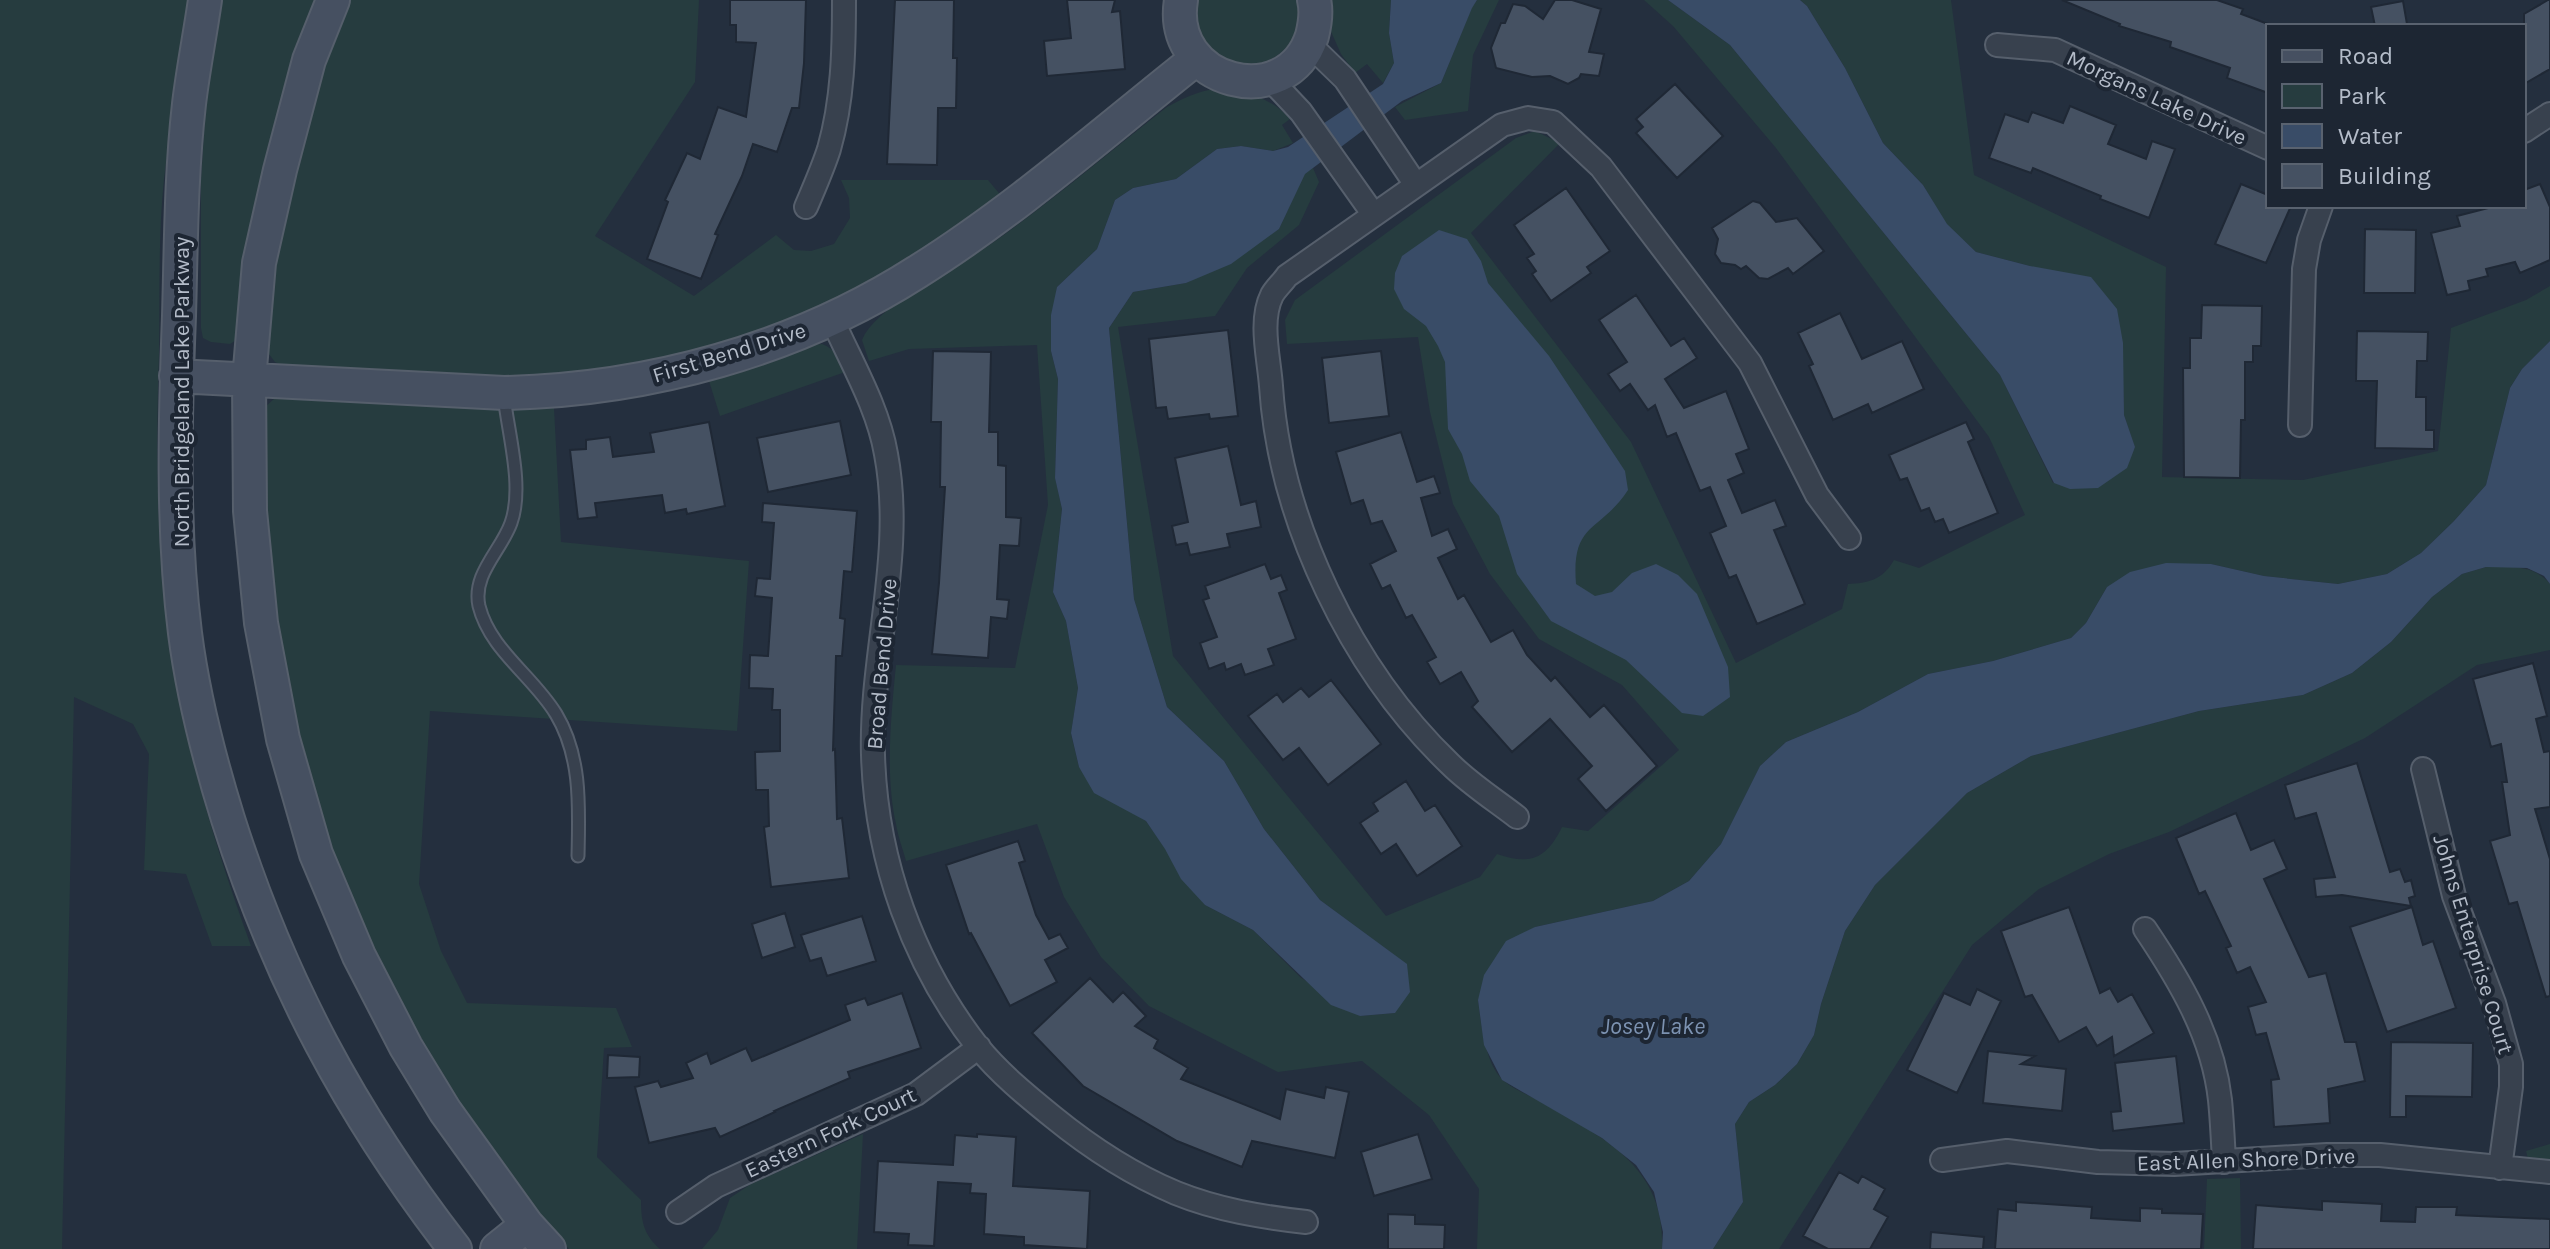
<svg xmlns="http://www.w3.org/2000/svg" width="2550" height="1249" font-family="Karla,sans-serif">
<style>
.green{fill:#263c3f}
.water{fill:#394c67}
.building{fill:#455162;stroke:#1f2835;stroke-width:2}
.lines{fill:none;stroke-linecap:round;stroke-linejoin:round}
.lane-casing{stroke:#565f6c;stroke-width:15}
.street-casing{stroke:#565f6c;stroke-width:26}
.secondary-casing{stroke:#565f6c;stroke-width:36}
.lane{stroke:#38414e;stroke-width:11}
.street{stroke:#38414e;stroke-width:22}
.secondary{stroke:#465061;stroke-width:32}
.labels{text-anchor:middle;stroke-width:8;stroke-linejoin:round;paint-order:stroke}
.street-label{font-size:22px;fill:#b4bcc9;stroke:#1d2633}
.water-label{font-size:24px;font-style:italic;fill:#7c92b1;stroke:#1d2633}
</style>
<rect width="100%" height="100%" fill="#242f3e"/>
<!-- green -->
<path class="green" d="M0 0H191C180 59 171 119 164 179 158 237 160 296 159 354 156 447 156 540 168 632 183 740 214 844 251 946H212L186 874 144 870 149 754 133 724 74 697 62 1249H0Z
M221 0H323L238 339 230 344 211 342 203 338 201 328V180L206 102Z
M348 0H699L695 82 595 236 694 296 776 235 794 250 811 251 834 244 850 218 849 198 841 180H988L1003 198 941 245 796 321 651 366 522 381 291 369 275 362 265 349C274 269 287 188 309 111 319 73 335 37 348 0Z
M1198 0H1298C1309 91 1179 81 1198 0Z
M1330 0H1391L1389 33 1394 63 1383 83 1367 64 1355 73 1341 54 1329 27Z
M1477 0H1499L1473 55 1468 111 1405 120 1395 107 1441 83 1472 7Z
M1644 0H1668L1730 45 2000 375 2053 483 2135 448 2124 415 2123 384 2030 266 1976 252 1946 224 1923 185 1883 143 1845 68 1807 6 1800 0H1951L1974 175 2166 267 2162 477 2303 480 2438 451 2451 328 2526 300 2550 286V341L2522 369 2510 388 2486 485 2454 521 2421 553 2387 574 2338 584 2264 576 2211 564 2107 587 2086 623 2071 638 1993 661 1928 674 1858 712 1786 742 1760 766 1721 844 1689 881 1653 901 1535 927 1478 1000C1481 1023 1485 1065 1504 1081 1514 1090 1530 1095 1541 1102 1604 1138 1666 1167 1662 1249H1477L1479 1189 1429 1115 1362 1061 1278 1072 1149 1006 1101 957 1064 897 1037 824 906 861C903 849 898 837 896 824 885 775 891 716 896 665L1015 668 1048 505 1037 345 909 349 869 361 862 340C876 306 955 268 988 246 1050 203 1108 153 1167 107 1182 99 1198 91 1215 89 1241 88 1274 99 1290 119L1282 125 1293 143 1273 151 1241 146 1217 149 1176 179 1133 188 1115 200 1097 249 1057 287 1051 351 1058 379 1055 477 1062 509 1053 592 1066 621 1078 688 1071 734 1079 767 1125 808 1146 821 1205 905 1253 930 1300 977 1360 1016 1395 1013 1393 954 1320 900 1264 829 1224 761 1167 707 1134 599 1109 328 1133 292 1186 283 1279 229 1304 174 1313 168 1319 182 1299 225 1247 268 1215 316 1118 327 1173 656 1386 916 1480 877 1497 854C1531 866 1547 858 1562 827L1588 831 1679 750 1622 685 1539 639 1490 574 1453 504 1430 412 1418 337 1287 344 1285 320 1295 300 1516 138 1535 131 1560 143 1471 233 1631 442 1736 663 1842 609 1848 584C1868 583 1883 580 1894 560L1919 568 2025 515 1989 437 1776 148 1673 26Z
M822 344C835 349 841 359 848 371L720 416 709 381 782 357 807 346Z
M289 395 480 408H554L561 542 749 561 737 731 430 711 419 884 441 951 467 1003 616 1008 632 1047 604 1048 597 1157 641 1200C641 1222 644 1235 660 1249H569C537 1214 511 1177 483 1139 459 1104 435 1069 413 1032 322 877 278 697 263 519 260 483 263 445 263 409L275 398Z
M2486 567C2510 567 2533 564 2550 584V650L2477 665 2365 738 2169 832 2109 854 2039 889 1972 945 1779 1249H1713L1743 1202 1735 1124 1749 1102 1775 1085 1797 1064 1814 1035 1821 1004 1845 931 1875 885 1967 793 2031 756 2199 711 2303 695 2352 673 2391 642 2432 597 2462 574Z
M863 1134 857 1249H702L718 1230 730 1198 751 1184Z
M2550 1144V1161L2538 1162 2528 1159 2526 1151Z
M2240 1178 2241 1249H2204L2207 1179Z"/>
<!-- water -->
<path class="water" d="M1391 0H1477L1472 8 1441 83 1402 101 1305 174 1279 229 1231 264 1186 283 1133 292 1109 328 1134 599 1167 707 1224 761 1264 829 1320 900 1407 964 1410 992 1395 1013 1360 1016 1331 1005 1253 930 1205 905 1181 879 1165 849 1146 821 1094 793 1079 767 1071 733 1078 688 1066 621 1053 592 1062 509 1055 478 1058 379 1051 351V315L1057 287 1097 249 1115 200 1133 188 1176 179 1217 149 1241 146 1273 151 1288 147 1383 84 1394 63 1389 33Z
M1668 0H1800L1807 6 1845 68 1883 143 1923 185 1947 224 1976 252 2030 266 2091 277 2117 309 2123 343 2124 415 2135 447 2127 468 2098 488 2070 489 2054 483 2000 375 1730 45Z
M1439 230 1467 239 1481 261 1488 283 1549 356 1625 471 1628 490C1600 533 1571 521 1576 584L1595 596 1612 592 1632 573 1656 564 1678 575 1697 594 1728 667 1730 697 1703 716 1682 713 1626 660 1551 621 1517 574 1499 516 1470 481 1462 454 1448 429 1445 362 1438 346 1426 326 1404 309 1394 289 1395 273 1402 256Z
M2550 341V584L2544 576 2527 568 2486 567 2462 574 2432 597 2391 642 2352 673 2303 695 2199 711 2031 756 1967 793 1875 885 1845 931 1821 1004 1814 1035 1797 1064 1775 1085 1749 1102 1735 1124 1743 1202 1713 1249H1662L1663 1232 1654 1192 1636 1165 1602 1138 1502 1080 1484 1045 1478 1000 1484 975 1506 941 1535 927 1653 901 1689 881 1721 844 1760 766 1786 742 1858 712 1928 674 1993 661 2071 638 2086 623 2107 587 2130 572 2166 563 2211 564 2264 576 2338 584 2387 574 2421 553 2454 521 2486 485 2510 388 2522 369Z"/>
<!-- building -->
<path class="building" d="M730 0H806L804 63 799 108H792L777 152 753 144 742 176 715 234 718 235 701 279 647 259 668 202 665 200 687 153 700 159 718 107 746 117 756 43 736 42V25H730Z
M895 0H954L953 58H957L956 108H938L937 165 887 164Z
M1067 0H1115L1112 12 1120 11 1125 69 1047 76 1044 41 1071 38Z
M1555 0H1572L1601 9 1589 52 1604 54 1599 76 1581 74 1579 78 1568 84 1550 76 1532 77 1496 68 1491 48 1501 23H1505L1513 4 1525 6 1543 19Z
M2062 0H2217L2243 9 2241 14 2268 24V93L2227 78 2230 68 2170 47 2171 42 2119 26 2120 24Z
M2548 0H2550V69L2524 84V14Z
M2403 1 2407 24 2375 26 2371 7Z
M1675 84 1723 136 1677 178 1636 133 1643 127 1636 119Z
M2070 106 2116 125 2108 144 2146 159 2152 141 2175 149 2149 218 2100 199 2101 196 2033 168 2031 173 1989 158 2005 114 2028 122 2032 112 2063 123Z
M2241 184 2268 195V206H2291L2266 263 2215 244Z
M2540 184 2550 207V260L2520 273 2515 262 2486 269 2488 276 2468 281 2470 290 2447 295 2431 233 2460 226 2457 216 2496 206H2524V190Z
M1566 188 1610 251 1587 267 1591 273 1551 301 1532 274 1536 271 1527 258 1534 254 1514 225Z
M1753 201 1760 203 1776 222 1797 218 1824 251 1793 274 1788 268 1768 279 1759 278 1746 266 1741 269 1735 265 1721 263 1715 254 1718 239 1712 228Z
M2365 229 2416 230 2415 293H2364Z
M1636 295 1671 346 1684 338 1697 358 1665 379 1684 408 1726 391 1749 449 1736 454 1744 473 1728 480 1742 513 1775 500 1786 526 1774 530 1805 604 1757 624 1736 575 1729 578 1710 533 1726 526 1710 487 1700 491 1676 433 1667 437 1655 405 1648 410 1630 384 1620 391 1608 374 1627 362 1599 320Z
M2202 305 2262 306 2261 346H2253V362H2245V420H2241L2240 478 2184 477 2183 368H2190V338H2201Z
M1840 313 1862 359 1902 341 1924 389 1872 413 1868 404 1833 420 1809 366 1813 364 1798 333Z
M1228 330 1238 416 1210 419 1209 414 1168 419 1166 407 1156 408 1149 339Z
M2357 331 2428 332 2427 361H2417L2416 397H2426V430H2434V449L2375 448 2377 381H2356Z
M933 351 991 352 989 432H998V465L1006 466V517L1021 518 1019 546 1000 545 997 599 1009 600 1007 619 991 617 988 658 932 654 939 583 945 487H940L941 422H931Z
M1381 351 1389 416 1329 423 1322 358Z
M840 421 851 475 768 492 757 438Z
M709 422 725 506 687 514 686 509 665 513 662 495 595 503 597 517 578 519 570 450 586 449V440L610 437 613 457 654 452 650 433Z
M1966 422 1974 439 1968 442 1998 513 1949 533 1943 519 1935 522 1929 508 1921 511 1907 478 1900 480 1889 455Z
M1401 432 1417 482 1434 476 1440 493 1421 498 1432 536 1448 529 1457 549 1438 558 1458 599 1464 595 1491 642 1513 630 1527 655 1551 681 1555 677 1590 717 1604 705 1657 766 1606 811 1578 779 1592 766 1550 719 1512 752 1472 707 1478 701 1461 672 1440 684 1427 662 1436 657 1412 615 1406 618 1390 585 1382 589 1370 564 1396 551 1382 521 1371 524 1363 500 1351 504 1336 452Z
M1228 446 1241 505 1256 501 1261 527 1227 534 1230 547 1190 555 1187 543 1176 545 1172 526 1188 522 1175 458Z
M763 503 857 511 852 572 844 571 840 618 845 619 842 656H836L833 750 835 749 837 819 842 818 849 878 771 887 764 827 769 826 768 790H756L755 752 780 751V710H772L773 689 749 688 750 655 768 656 772 598 755 596 757 578 770 579 774 523 762 522Z
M1265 564 1271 579 1281 575 1287 590 1279 593 1296 639 1268 649 1274 665 1245 675 1241 664 1226 670 1224 663 1209 669 1200 643 1217 637 1203 600 1209 598 1205 586Z
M2533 663 2547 716 2536 719 2544 752 2550 751V807L2535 809 2550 859V996L2546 997 2517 902 2509 904 2490 841 2510 835 2502 782H2507L2501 744 2491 747 2473 679Z
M1331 680 1381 744 1328 785 1299 748 1283 760 1248 716 1277 694 1283 702 1301 688 1309 697Z
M2357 763 2390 872 2400 869 2405 882 2411 880 2415 896 2409 898 2411 906 2342 895 2316 897 2314 879 2335 877 2316 813 2295 819 2285 785Z
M1406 781 1425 811 1435 805 1462 846 1417 876 1396 844 1381 854 1360 823 1378 811 1373 803Z
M2236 813 2251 850 2274 840 2287 869 2264 879 2309 977 2326 973 2345 1042H2356L2365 1081 2328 1089 2330 1123 2274 1127 2271 1080 2279 1079 2266 1033 2256 1035 2248 1007 2266 1002 2250 967 2237 973 2226 948 2231 946 2205 891 2199 894 2176 838Z
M1018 841 1025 861 1019 863 1036 915 1049 939 1060 934 1068 948 1045 960 1057 982 1010 1006 971 933 969 934 946 865Z
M2069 907 2100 993 2110 988 2118 1002 2132 994 2154 1033 2114 1056 2112 1037 2097 1046 2086 1027 2059 1042 2032 995 2025 997 2001 931Z
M2412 907 2423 945 2433 941 2456 1008 2387 1032 2350 927Z
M785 913 795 947 762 958 752 924Z
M862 916 876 961 827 976 821 958 810 961 801 935Z
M1090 978 1113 1002 1123 992 1146 1016 1135 1026 1158 1040 1154 1048 1188 1068 1181 1079 1280 1119 1286 1089 1324 1098 1326 1087 1349 1092 1335 1158 1252 1141 1242 1167 1177 1141 1083 1086 1032 1033Z
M1977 989 2001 1001 1957 1093 1907 1070 1944 993 1970 1005Z
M902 993 921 1048 848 1072 850 1078 774 1111 775 1112 720 1137 715 1128 649 1143 635 1087 658 1081 661 1087 693 1078 686 1063 707 1053 711 1064 746 1048 752 1061 850 1020 845 1005 865 998 868 1005Z
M2391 1042 2473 1043 2472 1097 2406 1096V1117H2390Z
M1988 1051 2035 1056 2021 1064 2066 1069 2062 1111 1983 1103Z
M608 1055 640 1057 639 1077 607 1078Z
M2176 1056 2184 1123 2113 1131 2111 1112 2121 1111 2115 1063Z
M977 1134 1016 1137 1013 1186 1090 1191 1087 1249 1024 1245V1237L984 1234 986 1194 970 1193 971 1184 938 1182 934 1246 908 1245 909 1234 874 1232 878 1161 953 1165 955 1135 977 1137Z
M1418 1134 1432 1179 1374 1196 1361 1152Z
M1839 1172 1858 1183 1862 1176 1885 1189 1874 1209 1888 1217 1870 1249H1828L1803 1236Z
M2322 1201 2382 1204 2381 1221 2415 1222 2416 1207H2457L2456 1215 2550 1219V1249H2253L2256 1205 2322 1210Z
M2016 1202 2092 1207 2091 1218 2140 1221V1208L2162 1209V1213L2203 1214 2201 1249H1995L1998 1209 2016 1211Z
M1388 1214 1415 1215V1224L1445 1225 1444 1249H1388Z
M1931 1232 1984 1237 1983 1249H1930Z"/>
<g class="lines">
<defs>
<path id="lane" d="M504 396C508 433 524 487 511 523 501 551 472 574 479 606 490 650 533 676 556 714 582 757 579 808 578 856"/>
<path id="street" d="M1309 44 1345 79 1416 185
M1997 45 2055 50 2268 148
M1269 78 1301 112 1374 215
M2524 131 2550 114
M806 207C814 188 823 168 829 149 843 100 844 50 844 0
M832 319C851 362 878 407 886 454 905 554 870 655 873 755 876 860 913 964 978 1047 999 1073 1027 1096 1053 1117 1091 1148 1131 1174 1176 1193 1218 1210 1262 1217 1306 1222
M2300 425 2304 269 2309 240 2321 206
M2423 769 2454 896 2494 1003 2511 1064V1087L2500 1168
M1517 817C1495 800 1470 784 1450 764 1352 670 1280 522 1271 386 1269 358 1259 321 1272 295 1276 288 1283 282 1287 276L1502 125 1528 118 1553 122 1601 167 1750 363 1817 495 1849 538
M2145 929C2180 981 2213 1036 2220 1100 2222 1120 2223 1142 2224 1162
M1942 1160 2007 1151 2098 1162 2174 1164 2327 1155H2380L2550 1172
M678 1212 716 1186 916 1094 979 1047"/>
<path id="secondary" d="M205 0C200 35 193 70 189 104 181 174 181 246 179 316 175 421 172 528 185 633 193 696 209 758 228 819 279 980 351 1115 455 1249
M333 0 309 60 280 170 259 263 249 380 250 511 261 623 283 739 316 854 359 956 406 1047 445 1111 527 1225 549 1249
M1181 0C1167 84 1287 114 1312 36 1315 24 1317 12 1314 0
M176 376 504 393C648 390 795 350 917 272 1016 210 1105 131 1196 59
M497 1249 527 1225"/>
</defs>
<!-- lane casing -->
<use href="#lane" class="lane-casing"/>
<!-- street casing -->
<use href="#street" class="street-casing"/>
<!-- secondary casing -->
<use href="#secondary" class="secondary-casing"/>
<!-- lane -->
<use href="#lane" class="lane"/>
<!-- street -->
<use href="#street" class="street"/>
<!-- secondary -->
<use href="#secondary" class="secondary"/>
</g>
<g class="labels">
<!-- street labels -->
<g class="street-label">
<text transform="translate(2157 97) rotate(25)" y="8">Morgans Lake Drive</text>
<text transform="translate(729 352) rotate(-17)" y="8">First Bend Drive</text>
<text transform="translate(181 392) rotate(-90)" y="8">North Bridgeland Lake Parkway</text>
<text transform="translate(881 664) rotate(-85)" y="8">Broad Bend Drive</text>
<text transform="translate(2474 944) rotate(73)" y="8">Johns Enterprise Court</text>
<text transform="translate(830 1132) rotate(-25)" y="8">Eastern Fork Court</text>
<text transform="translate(2246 1159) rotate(-2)" y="8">East Allen Shore Drive</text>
</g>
<!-- water labels -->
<g class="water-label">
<text x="1653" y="1034">Josey Lake</text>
</g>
</g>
<!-- legend -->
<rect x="2266" y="24" width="260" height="184" fill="#1d2633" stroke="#59626f" stroke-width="2"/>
<rect x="2282" y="50" width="40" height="12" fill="#465061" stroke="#59626f" stroke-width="2"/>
<text x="2338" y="64" font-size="24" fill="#b4bcc9">Road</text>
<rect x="2282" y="84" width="40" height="24" fill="#263c3f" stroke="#59626f" stroke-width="2"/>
<text x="2338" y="104" font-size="24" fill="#b4bcc9">Park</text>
<rect x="2282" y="124" width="40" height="24" fill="#394c67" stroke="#59626f" stroke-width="2"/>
<text x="2338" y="144" font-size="24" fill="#b4bcc9">Water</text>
<rect x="2282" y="164" width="40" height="24" fill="#455162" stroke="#59626f" stroke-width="2"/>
<text x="2338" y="184" font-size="24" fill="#b4bcc9">Building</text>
</svg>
